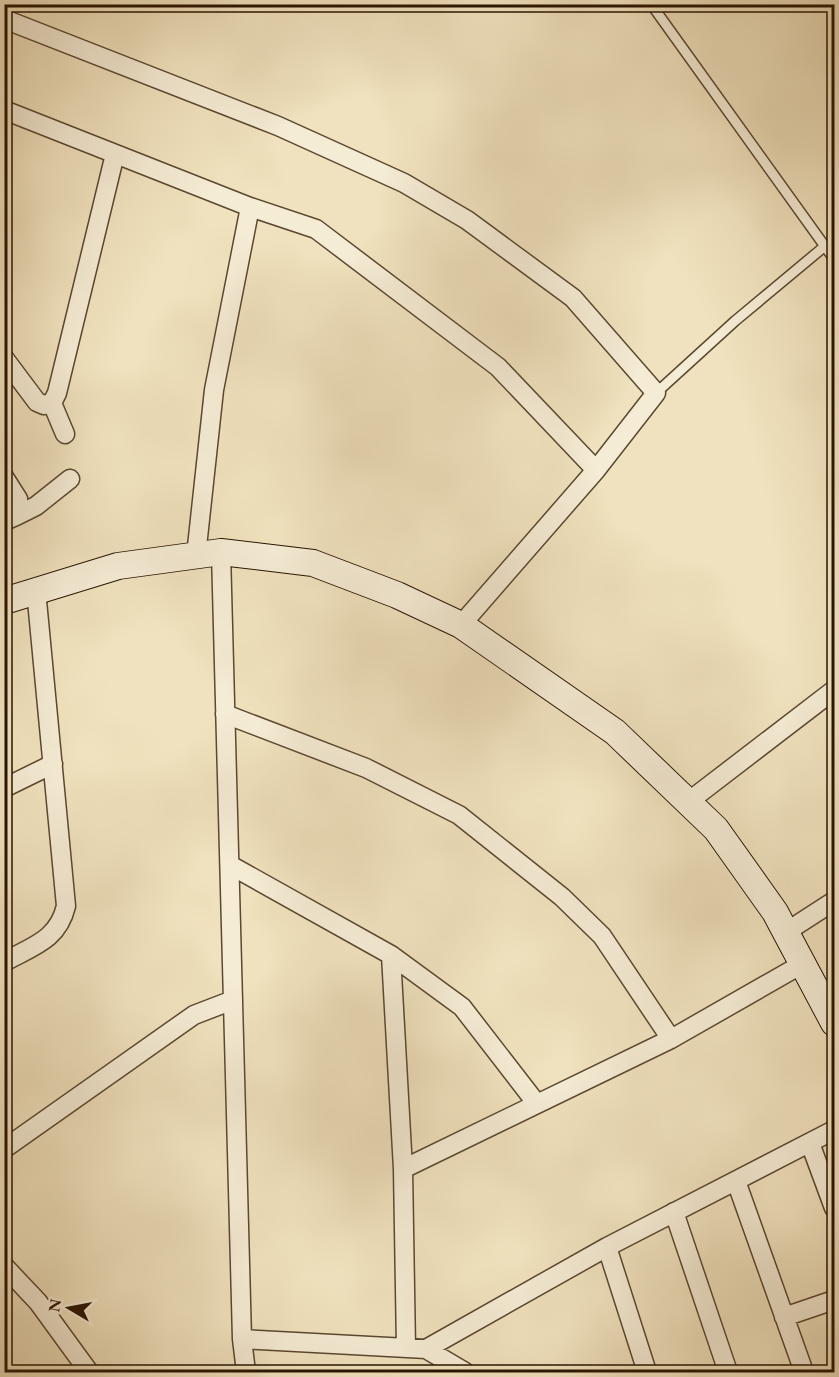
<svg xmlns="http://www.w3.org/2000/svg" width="839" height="1377" font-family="'EB Garamond',serif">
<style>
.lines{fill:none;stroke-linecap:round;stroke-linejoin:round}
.lane-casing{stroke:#5b4830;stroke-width:12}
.street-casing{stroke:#5b4830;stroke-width:21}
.secondary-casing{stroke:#291401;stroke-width:28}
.lane{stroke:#f5ecd5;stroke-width:9}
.street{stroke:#f5ecd5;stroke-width:18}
.secondary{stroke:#f5ecd5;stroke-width:26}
</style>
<rect width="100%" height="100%" fill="#f0e2be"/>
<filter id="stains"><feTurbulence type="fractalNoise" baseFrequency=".00333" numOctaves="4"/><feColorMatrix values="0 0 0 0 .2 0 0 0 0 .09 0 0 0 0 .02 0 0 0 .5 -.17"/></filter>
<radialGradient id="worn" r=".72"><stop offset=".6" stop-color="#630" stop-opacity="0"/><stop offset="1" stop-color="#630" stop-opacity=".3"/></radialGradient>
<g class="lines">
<defs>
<path id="lane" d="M651 4 834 259
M656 393 735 321 825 246"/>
<path id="street" d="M4 19 278 126 404 183 467 220 573 298 656 393 596 470 461 625
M4 110 250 207 316 229 498 367 596 470
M4 358 37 402 44 405 52 403 57 393 115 154
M52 403 65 434
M4 477 18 499 16 516 9 519
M16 516 36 506 70 479
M221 552 242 1339 246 1372
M196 556 214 390 250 207
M225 714 366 768 459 815 562 897 602 936 671 1039
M4 788 53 764
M688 802 834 690
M230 865 391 955 462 1007 537 1104
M786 932 834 901
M391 955 403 1169 406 1348
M4 962C33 946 58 940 66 906L36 590
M810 1143 834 1208
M4 1149 194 1015 233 1000
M403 1169 671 1039 804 963
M736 1181 804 1372
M674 1212 728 1372
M4 1266 38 1302 89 1372
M784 1317 834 1300
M242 1339 426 1349 607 1247
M426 1349 465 1372
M647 1372 607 1247 834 1130"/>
<path id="secondary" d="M4 601 118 566 221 552 313 563 397 595 461 625 615 732 716 829 775 912 834 1023"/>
</defs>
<!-- lane casing -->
<use href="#lane" class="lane-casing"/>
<!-- street casing -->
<use href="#street" class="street-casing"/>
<!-- secondary casing -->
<use href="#secondary" class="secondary-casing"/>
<!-- lane -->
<use href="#lane" class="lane"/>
<!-- street -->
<use href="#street" class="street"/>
<!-- secondary -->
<use href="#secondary" class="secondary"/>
</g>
<!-- margin -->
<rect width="839" height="1377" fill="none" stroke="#f0e2be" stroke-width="24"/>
<rect x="6" y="6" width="827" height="1365" fill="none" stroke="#291401" stroke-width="3"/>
<rect x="12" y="12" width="815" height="1353" fill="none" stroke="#291401" stroke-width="1.5"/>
<!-- north arrow -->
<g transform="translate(69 1308) rotate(280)" stroke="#f5ecd5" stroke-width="4.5" paint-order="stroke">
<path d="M0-4.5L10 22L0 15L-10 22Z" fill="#291401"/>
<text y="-9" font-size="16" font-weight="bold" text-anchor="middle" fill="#291401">N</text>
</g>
<rect width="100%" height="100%" filter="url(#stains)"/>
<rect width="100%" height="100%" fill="url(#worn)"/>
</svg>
